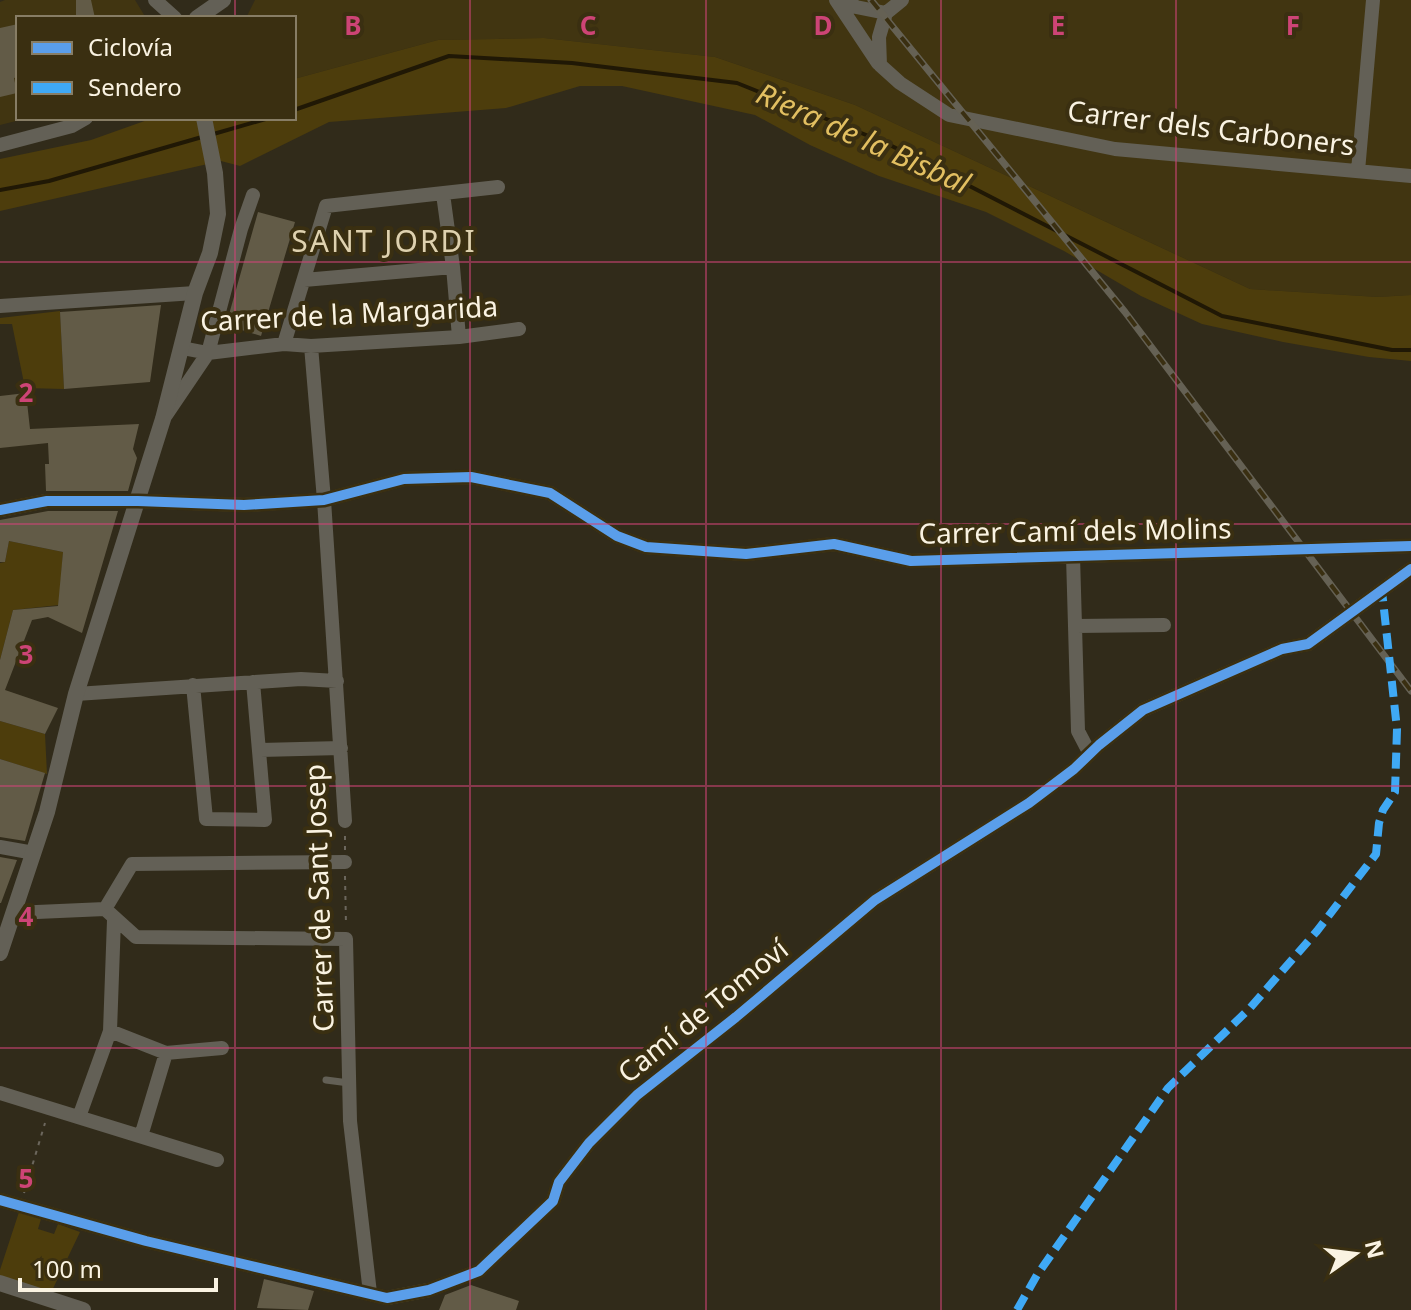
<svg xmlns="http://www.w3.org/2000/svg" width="1411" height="1310" font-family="'Noto Sans',sans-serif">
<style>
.built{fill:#413511}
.green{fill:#4d3d0c}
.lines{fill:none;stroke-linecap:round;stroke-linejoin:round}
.stream{stroke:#201805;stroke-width:4}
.building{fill:#625b47}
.path{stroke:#6c675d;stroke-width:2;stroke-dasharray:4 6;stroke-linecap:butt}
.service{stroke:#636056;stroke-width:7}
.minor{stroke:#636056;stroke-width:14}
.tertiary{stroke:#636056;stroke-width:16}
.rail-casing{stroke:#656154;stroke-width:7}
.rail{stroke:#3a2f11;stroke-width:4;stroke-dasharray:12;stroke-linecap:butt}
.quiet{stroke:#3fa9f5;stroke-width:8;stroke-dasharray:16 8;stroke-linecap:butt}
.cycleway-casing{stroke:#3a2f11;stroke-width:15}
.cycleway{stroke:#5a9eea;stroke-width:10}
.grid{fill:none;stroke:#cd4476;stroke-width:2;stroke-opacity:0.55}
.labels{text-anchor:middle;stroke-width:8;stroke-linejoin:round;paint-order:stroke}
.street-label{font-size:28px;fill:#faf3e2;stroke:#3a2f11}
.water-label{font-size:30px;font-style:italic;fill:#e2bf61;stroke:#3a2f11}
.neighbourhood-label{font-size:30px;letter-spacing:2px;fill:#ded1af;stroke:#3a2f11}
.grid-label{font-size:26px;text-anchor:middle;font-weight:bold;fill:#cd4476;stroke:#3a2f11;stroke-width:8;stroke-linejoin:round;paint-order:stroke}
</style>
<rect width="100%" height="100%" fill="#312b1a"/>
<!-- built -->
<path class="built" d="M5 0H135L146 18H18V118H28L0 125V2Z
M255 0H1411V295L1378 297 1250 289 855 105 715 57 544 38 438 40 294 79V18H246Z"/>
<!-- green -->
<path class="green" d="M544 38 715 57 855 105 1250 289 1378 297 1411 295V361L1369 357 1283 342 1202 324 1141 296 1064 251 986 212 879 176 810 145 755 115 622 86H580L506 108 329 122 240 166 221 161 0 211V159L91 140 153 118H294V79L438 40Z
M60 311 64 389 25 388 12 324H0V318Z
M9 541 63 552 59 605 13 610 0 660V563L5 562Z
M0 721 45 734 47 774 0 759Z
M19 1212 41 1219 38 1229 54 1234 58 1224 80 1232 48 1299 0 1288V1270Z"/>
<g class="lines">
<!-- stream -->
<path class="stream" d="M294 110 449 56 572 63 737 83 886 143 1222 316 1392 350H1411
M210 135 269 118
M0 190 49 181 202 137"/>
</g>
<!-- building -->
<path class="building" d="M76 0H91L95 18H76Z
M18 24V77L14 78 17 93 0 97V28Z
M258 212 295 222 261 336 226 325Z
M161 305 150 382 64 389 60 312Z
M26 393 30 429 139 424 133 449 137 458 128 491H46L45 464H49L48 443 0 448V396Z
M48 511H118L82 633 48 617 32 620 5 690 58 708 45 734 0 721V660L13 610 58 606 63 552 9 541 5 562H0V520Z
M0 759 45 773 25 841 0 837Z
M0 857 17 860 1 903H0Z
M264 1279 314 1291 308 1310 257 1308Z
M471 1285 519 1301 516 1310H439L445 1295Z"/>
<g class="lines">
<!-- path -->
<path class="path" d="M345 850V836
M345 876 346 926
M24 1193 45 1123"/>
<!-- service -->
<path class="service" d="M326 1080 349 1083"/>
<!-- minor -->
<path class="minor" d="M155 0 175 18
M836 0 878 63
M845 0 856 7 886 13
M886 13 879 37 880 65 900 83 949 115 1115 149 1411 176
M886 13 902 0
M0 145 72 126 86 118
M1358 171 1373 0
M443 194 453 267 459 337
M304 280 453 267
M0 306 195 293
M284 344 326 206 498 187
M311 346 324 500 345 821
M182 348 208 353 284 344 311 346 459 337 519 329
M166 415 208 353 241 229 253 195
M0 510 47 501H138L244 505 324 500 404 479 471 477 550 493 617 536 646 547 746 554 834 544 911 561 1411 546
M1073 556 1078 731 1090 754
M1076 626 1164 625
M193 685 206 819 265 820 253 682
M76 694 301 679 337 681
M260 750 341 748
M0 847 34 853
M105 909 132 864 345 862
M14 913 105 909 136 937 346 939 350 1121 370 1293
M110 1031 166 1053 222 1048
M0 1093 217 1160
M79 1117 110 1031 114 920
M141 1136 166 1053
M0 1200 146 1241 387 1298 429 1290 479 1271 553 1201 559 1182 589 1143 637 1095 736 1017 875 900 1029 803 1074 769 1099 745 1143 710 1282 649 1308 644 1411 569"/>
<!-- tertiary -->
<path class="tertiary" d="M197 18 223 0
M0 953 47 812 76 694 163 419 195 293 210 253 218 214 215 173 204 118
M0 1283 83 1310"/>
<defs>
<path id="rail" d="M871 0 1125 312 1411 691"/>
</defs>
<!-- rail casing -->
<use href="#rail" class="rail-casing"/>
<!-- rail -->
<use href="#rail" class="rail"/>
<!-- quiet -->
<path class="quiet" d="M1017 1310 1037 1275 1168 1088 1250 1008 1317 931 1376 854 1379 823 1383 810 1395 792 1397 729 1382 591"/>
<defs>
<path id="cycleway" d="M0 510 47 501H138L244 505 324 500 404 479 471 477 550 493 617 536 646 547 746 554 834 544 911 561 1411 546
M0 1200 146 1241 387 1298 429 1290 479 1271 553 1201 559 1182 589 1143 637 1095 736 1017 875 900 1029 803 1074 769 1099 745 1143 710 1282 649 1308 644 1411 569"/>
</defs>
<!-- cycleway casing -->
<use href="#cycleway" class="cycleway-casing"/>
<!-- cycleway -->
<use href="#cycleway" class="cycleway"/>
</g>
<!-- grid -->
<path class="grid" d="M235 0V18M470 0V1310M706 0V1310M941 0V1310M1176 0V1310M235 118V1310M0 262H1411M0 524H1411M0 786H1411M0 1048H1411"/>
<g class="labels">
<!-- street labels -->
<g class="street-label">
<text transform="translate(1211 128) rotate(7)" y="10">Carrer dels Carboners</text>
<text transform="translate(349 314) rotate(-3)" y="10">Carrer de la Margarida</text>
<text transform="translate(1075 531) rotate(-1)" y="10">Carrer Camí dels Molins</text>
<text transform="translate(319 898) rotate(-92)" y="10">Carrer de Sant Josep</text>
<text transform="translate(703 1011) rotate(-39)" y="10">Camí de Tomoví</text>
</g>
<!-- water labels -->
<g class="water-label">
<text transform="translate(863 139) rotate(24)" y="10">Riera de la Bisbal</text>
</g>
<!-- neighbourhood labels -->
<g class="neighbourhood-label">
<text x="384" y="252">SANT JORDI</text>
</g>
</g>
<g class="grid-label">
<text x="353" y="35">B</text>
<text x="588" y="35">C</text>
<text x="823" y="35">D</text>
<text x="1058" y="35">E</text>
<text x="1293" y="35">F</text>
<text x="26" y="402">2</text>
<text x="26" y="664">3</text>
<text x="26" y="926">4</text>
<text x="26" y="1188">5</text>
</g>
<!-- legend -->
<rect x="16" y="16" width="280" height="104" fill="#3a2f11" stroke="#877d65" stroke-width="2"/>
<rect x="32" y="42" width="40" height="12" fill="#5a9eea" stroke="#877d65" stroke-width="2"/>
<text x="88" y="56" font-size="24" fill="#faf3e2">Ciclovía</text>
<rect x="32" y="82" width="40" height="12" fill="#3fa9f5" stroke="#877d65" stroke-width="2"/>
<text x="88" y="96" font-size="24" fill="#faf3e2">Sendero</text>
<!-- north arrow -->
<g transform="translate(1355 1254) rotate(76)" stroke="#3a2f11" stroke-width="6" paint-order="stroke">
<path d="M0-6L14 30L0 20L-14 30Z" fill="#faf3e2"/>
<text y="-12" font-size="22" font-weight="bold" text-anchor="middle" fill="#faf3e2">N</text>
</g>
<!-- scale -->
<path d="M20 1278v12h196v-12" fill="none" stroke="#faf3e2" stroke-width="4"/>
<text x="32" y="1278" font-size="24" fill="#faf3e2" stroke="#3a2f11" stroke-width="6" paint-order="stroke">100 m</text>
</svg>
